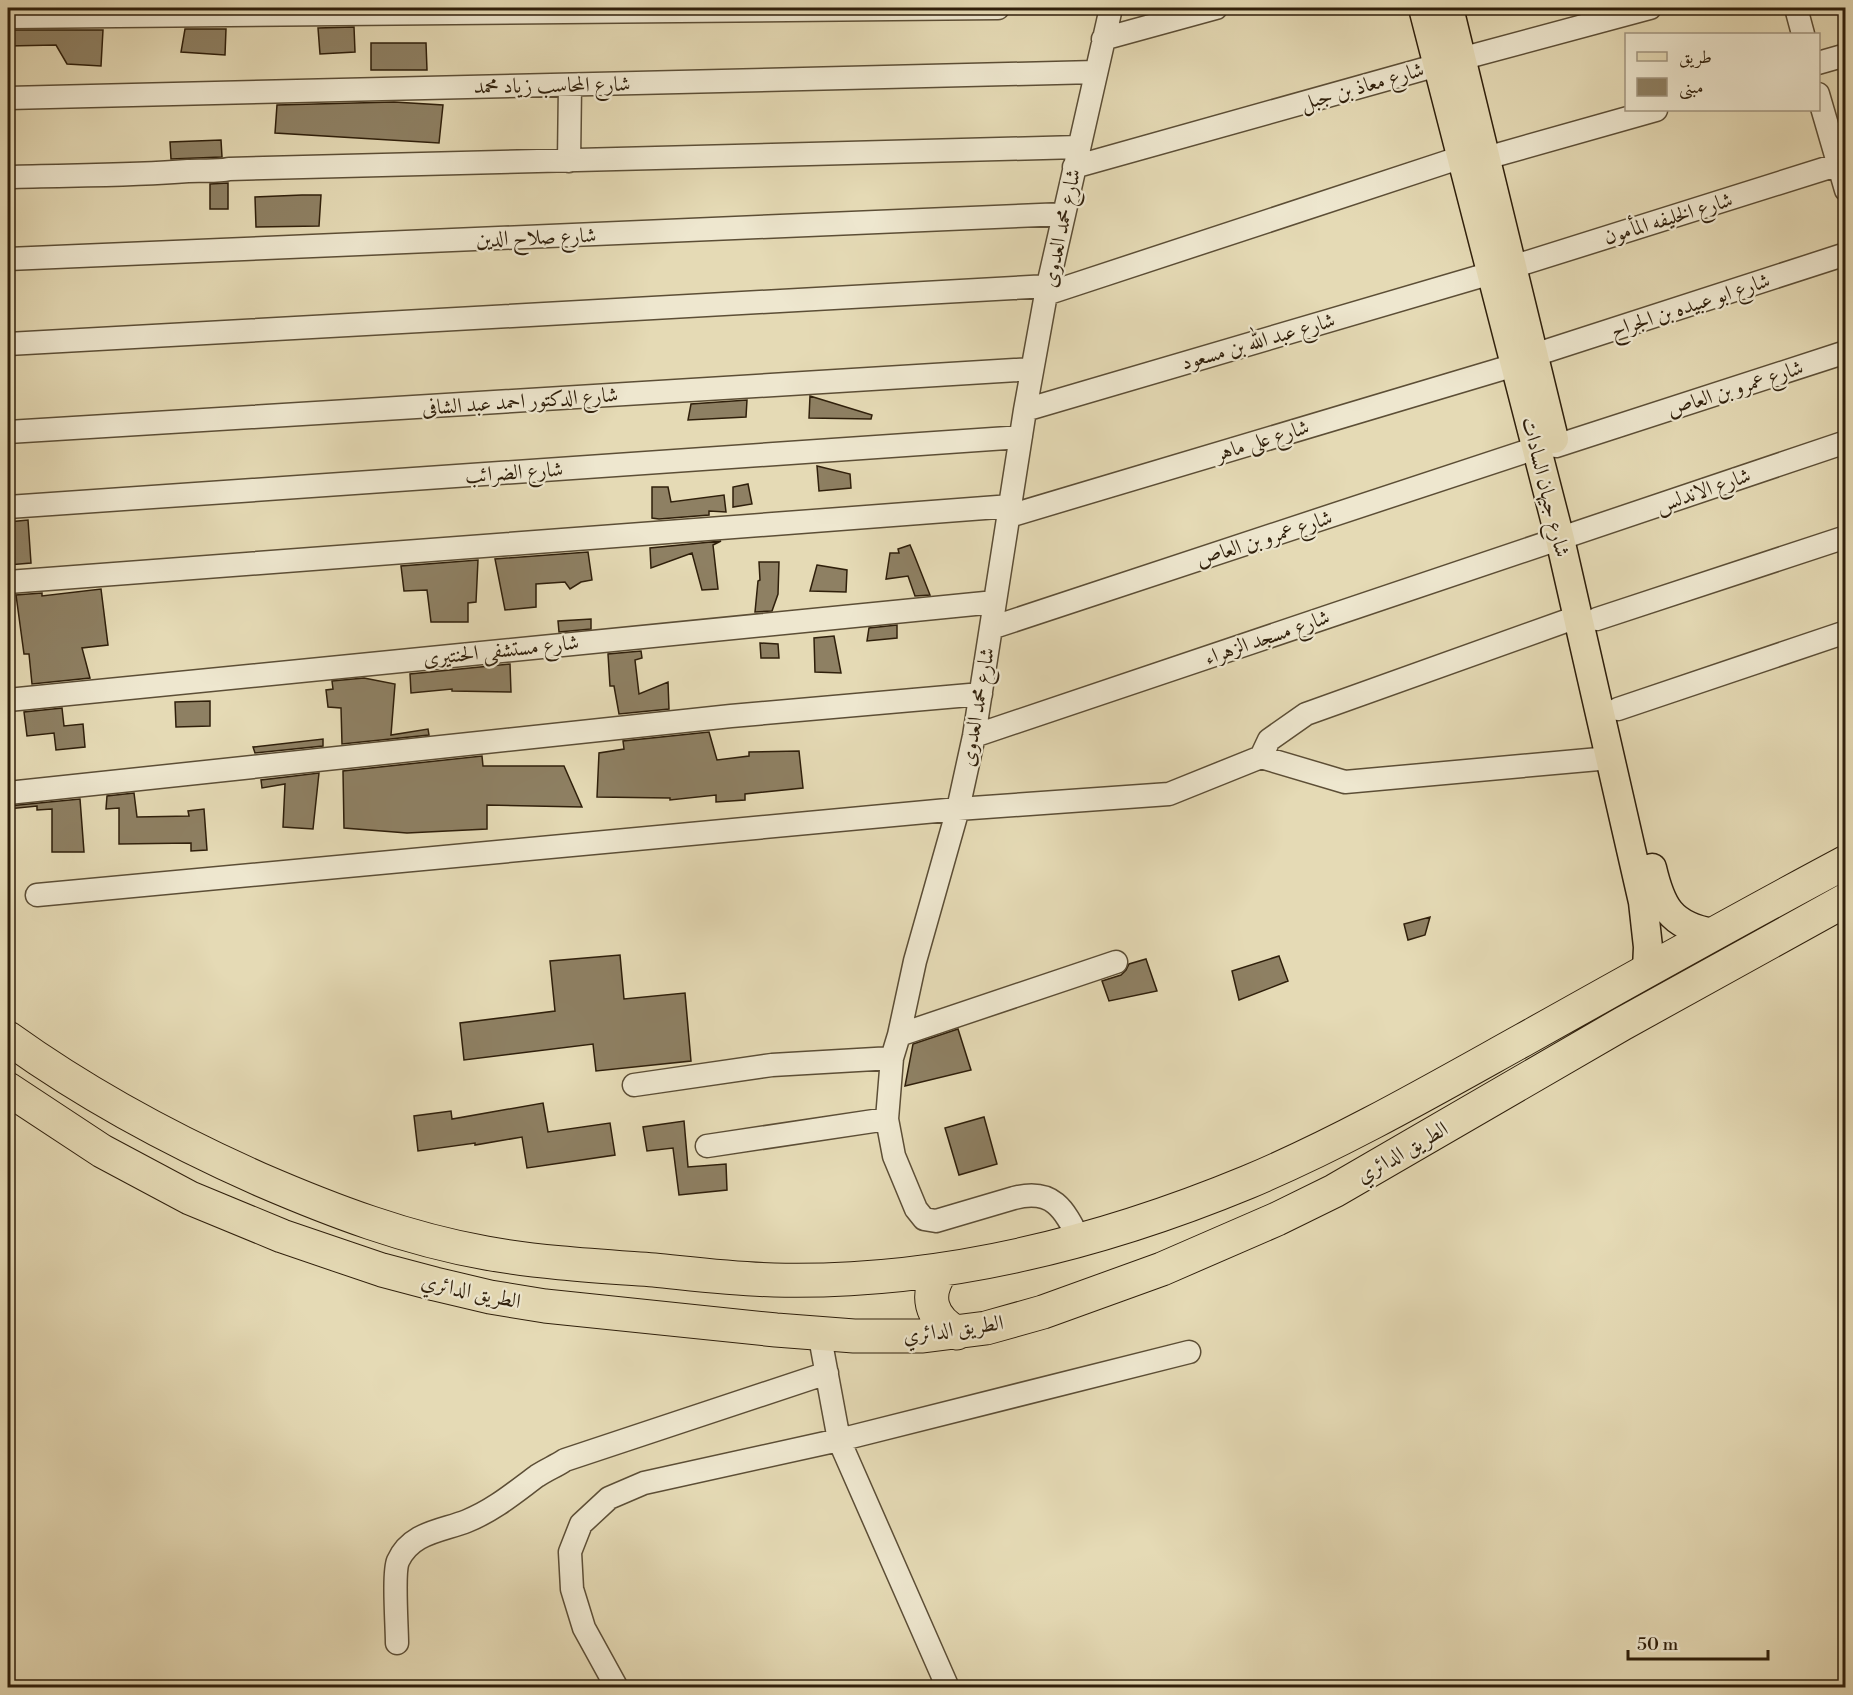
<svg xmlns="http://www.w3.org/2000/svg" width="1853" height="1695" font-family="'Libre Bodoni',Amiri,serif">
<style>
.building{fill:#8e8063;stroke:#2f1f0b;stroke-width:1.5}
.lines{fill:none;stroke-linecap:round;stroke-linejoin:round}
.minor-casing{stroke:#5c4e36;stroke-width:25}
.major-casing{stroke:#2f1f0b;stroke-width:31}
.highway-casing{stroke:#2f1f0b;stroke-width:35}
.minor{stroke:#eee7cf;stroke-width:22}
.major{stroke:#e5dab5;stroke-width:28}
.highway{stroke:#e5dab5;stroke-width:33}
.labels{text-anchor:middle;stroke-width:4.5;stroke-linejoin:round;paint-order:stroke}
.street-label{font-size:21px;fill:#2f1f0b;stroke:#eee7cf}
</style>
<rect width="100%" height="100%" fill="#e5dab5"/>
<filter id="stains"><feTurbulence type="fractalNoise" baseFrequency=".00333" numOctaves="4"/><feColorMatrix values="0 0 0 0 .2 0 0 0 0 .09 0 0 0 0 .02 0 0 0 .5 -.17"/></filter>
<radialGradient id="worn" r=".72"><stop offset=".6" stop-color="#630" stop-opacity="0"/><stop offset="1" stop-color="#630" stop-opacity=".3"/></radialGradient>
<!-- building -->
<path class="building" d="M354 27 355 52 320 54 318 28Z
M185 29H226L225 55 181 52Z
M8 30H103L101 66 67 64 56 45 8 46Z
M371 43H426L427 70H371Z
M394 102 443 105 439 143 275 133 277 105Z
M221 140 222 157 171 159 170 142Z
M228 183V209H210V184Z
M302 195H321L319 226 256 227 255 197Z
M810 396 872 415 871 419 809 418Z
M747 400 746 417 688 420 691 404Z
M817 466 850 474 851 488 819 491Z
M748 484 752 504 733 507V487Z
M652 487H668L671 502 724 495 726 512 709 511V515L659 519 652 518Z
M28 520 31 563 8 565V522Z
M721 541 713 545 718 589 702 590 692 553 651 568 650 548Z
M910 545 913 552 930 595 915 596 908 576 886 579 890 553H899L898 549Z
M588 552 592 580 581 582 570 589 565 582 536 584V607L505 610 495 559Z
M478 560 476 602 468 603V622H431L427 590 404 591 401 566Z
M759 562H779L778 594 772 611 755 612 758 581 760 580Z
M817 565 847 570 846 592 810 591Z
M101 589 108 645 82 648 90 678 32 684 29 654H24L16 595 42 593V596Z
M591 619V629L559 632 558 621Z
M897 625V638L867 641 869 628Z
M834 636 841 673 815 672 814 638Z
M760 643 778 644 779 658H761Z
M641 651 642 658 635 660 639 694 668 682 669 709 619 714 614 686H610L608 654Z
M510 664 511 692 452 691V689L411 693 410 674Z
M364 678 395 684 391 735 428 729 429 735 342 744 341 708 328 707 326 690 333 689 332 681Z
M210 701V726L176 727 175 702Z
M62 708 64 726 83 724 85 747 56 750 54 733 27 736 24 712Z
M709 732 717 760 749 756V752L799 751 803 788 745 794V800L716 802V795L670 800V798L597 797 599 753 624 749 623 741Z
M323 739V746L255 753 253 747Z
M482 756 483 766H564L582 807 487 805V829L407 833 344 828 343 771Z
M319 773 313 829 283 827 285 784 262 788 261 780Z
M134 793 137 817 189 816 188 811 204 809 207 850 191 851V843L119 844V808L106 809 107 796Z
M80 799 84 852H52V809L37 810V806L8 809V806Z
M1430 917 1425 935 1408 940 1404 924Z
M620 955 624 999 685 993 691 1061 596 1071 593 1044 464 1060 460 1023 555 1011 550 961Z
M1279 956 1288 981 1239 1000 1232 971Z
M1146 959 1157 991 1109 1001 1102 981 1121 975 1126 970 1129 964Z
M958 1029 971 1070 905 1086 913 1044Z
M543 1103 548 1132 610 1123 615 1155 527 1168 522 1137 475 1145V1143L418 1151 414 1116 451 1111 452 1119Z
M984 1117 997 1164 959 1175 945 1128Z
M684 1121 688 1167 726 1164 727 1190 679 1195 673 1148 647 1151 643 1127Z"/>
<g class="lines">
<defs>
<path id="minor" d="M1796 8 1803 34
M8 17 998 8
M1103 39 1216 8
M1818 63 1846 55
M1818 94 1846 190
M8 98 1096 72
M1486 158 1656 110
M569 161 570 85
M1074 167 1438 65 1650 8
M8 177C67 175 128 176 188 171 201 170 216 172 229 169L1079 147
M8 259 1064 214
M1046 294 1462 157
M8 344 1048 286
M1534 355 1846 254
M1025 410 1512 267 1846 162
M8 432 1032 369
M1556 446 1846 352
M8 507 1021 437
M1009 516 1515 365
M8 582 1011 506
M1597 619 1846 537
M991 628 1536 448
M8 700 995 602
M1618 709 1846 632
M974 736 1846 442
M1261 757 1269 740 1306 714 1577 617
M8 793 731 716 981 694
M37 895 958 809 1169 794 1261 757 1345 782 1610 758
M899 1035 1116 962
M634 1085 772 1065 892 1058
M707 1146 887 1119
M1079 1239C1064 1209 1053 1188 1014 1198L936 1221 924 1219 916 1209 894 1156 887 1119 892 1058 899 1035 915 961 958 809 974 736 1025 410 1046 294 1111 8
M819 1332 839 1440 948 1688
M397 1643C397 1627 393 1573 398 1561 411 1532 442 1531 467 1521 494 1510 514 1493 537 1476 546 1470 556 1466 565 1460L827 1373
M617 1688 584 1628 572 1589 570 1552 581 1524 609 1498 644 1483 839 1440 1189 1352"/>
<path id="major" d="M1423 8 1560 539 1643 902 1648 947 1647 970
M1449 8 1554 439
M1652 868C1661 906 1670 925 1712 933"/>
<path id="highway" d="M8 1038C86 1094 171 1140 259 1179 333 1211 407 1239 486 1253 542 1263 598 1266 654 1270 694 1274 734 1279 774 1280 937 1284 1098 1244 1248 1182 1343 1142 1433 1090 1523 1040 1630 980 1737 920 1846 862
M8 1089 102 1151 190 1198 282 1236 382 1270 435 1284 490 1297 545 1306 776 1330 854 1336H923L986 1328 1043 1312 1162 1269 1277 1219 1334 1191 1622 1024 1846 900
M942 1270C924 1295 930 1318 957 1333"/>
</defs>
<!-- minor casing -->
<use href="#minor" class="minor-casing"/>
<!-- major casing -->
<use href="#major" class="major-casing"/>
<!-- highway casing -->
<use href="#highway" class="highway-casing"/>
<!-- minor -->
<use href="#minor" class="minor"/>
<!-- major -->
<use href="#major" class="major"/>
<!-- highway -->
<use href="#highway" class="highway"/>
</g>
<g class="labels">
<!-- street labels -->
<g class="street-label">
<text transform="translate(552 85) rotate(-1)" y="7">شارع المحاسب زياد محمد</text>
<text transform="translate(1362 86) rotate(-16)" y="7">شارع معاذ بن جبل</text>
<text transform="translate(1668 218) rotate(-17)" y="7">شارع الخليفه المأمون</text>
<text transform="translate(1061 228) rotate(-78)" y="7">شارع محمد العدوى</text>
<text transform="translate(536 237) rotate(-2)" y="7">شارع صلاح الدين</text>
<text transform="translate(1690 305) rotate(-18)" y="7">شارع ابو عبيده بن الجراح</text>
<text transform="translate(1258 341) rotate(-16)" y="7">شارع عبد الله بن مسعود</text>
<text transform="translate(1735 388) rotate(-18)" y="7">شارع عمرو بن العاص</text>
<text transform="translate(520 401) rotate(-4)" y="7">شارع الدكتور احمد عبد الشافى</text>
<text transform="translate(1262 440) rotate(-17)" y="7">شارع على ماهر</text>
<text transform="translate(514 472) rotate(-4)" y="7">شارع الضرائب</text>
<text transform="translate(1546 487) rotate(76)" y="7">شارع جيهان السادات</text>
<text transform="translate(1703 490) rotate(-19)" y="7">شارع الاندلس</text>
<text transform="translate(1264 538) rotate(-18)" y="7">شارع عمرو بن العاص</text>
<text transform="translate(1267 637) rotate(-19)" y="7">شارع مسجد الزهراء</text>
<text transform="translate(501 650) rotate(-6)" y="7">شارع مستشفى الحنتيرى</text>
<text transform="translate(977 707) rotate(-80)" y="7">شارع محمد العدوى</text>
<text transform="translate(1402 1152) rotate(-30)" y="7">الطريق الدائري</text>
<text transform="translate(471 1291) rotate(12)" y="7">الطريق الدائري</text>
<text transform="translate(953 1329) rotate(-8)" y="7">الطريق الدائري</text>
</g>
</g>
<!-- margin -->
<rect width="1853" height="1695" fill="none" stroke="#e5dab5" stroke-width="30"/>
<rect x="9" y="9" width="1835" height="1677" fill="none" stroke="#2f1f0b" stroke-width="3"/>
<rect x="15" y="15" width="1823" height="1665" fill="none" stroke="#2f1f0b" stroke-width="1.5"/>
<!-- legend -->
<rect x="1625" y="33" width="195" height="78" fill="#eee7cf" stroke="#a29781" stroke-width="1.5"/>
<rect x="1637" y="52" width="30" height="9" fill="#e5dab5" stroke="#a29781" stroke-width="1.5"/>
<text x="1679" y="63" font-size="18" fill="#2f1f0b">طريق</text>
<rect x="1637" y="78" width="30" height="18" fill="#8e8063" stroke="#a29781" stroke-width="1.5"/>
<text x="1679" y="93" font-size="18" fill="#2f1f0b">مبنى</text>
<!-- scale -->
<path d="M1628 1650v9h140v-9" fill="none" stroke="#2f1f0b" stroke-width="3"/>
<text x="1637" y="1650" font-size="18" fill="#2f1f0b" stroke="#eee7cf" stroke-width="4.5" paint-order="stroke">50 m</text>
<rect width="100%" height="100%" filter="url(#stains)"/>
<rect width="100%" height="100%" fill="url(#worn)"/>
</svg>
